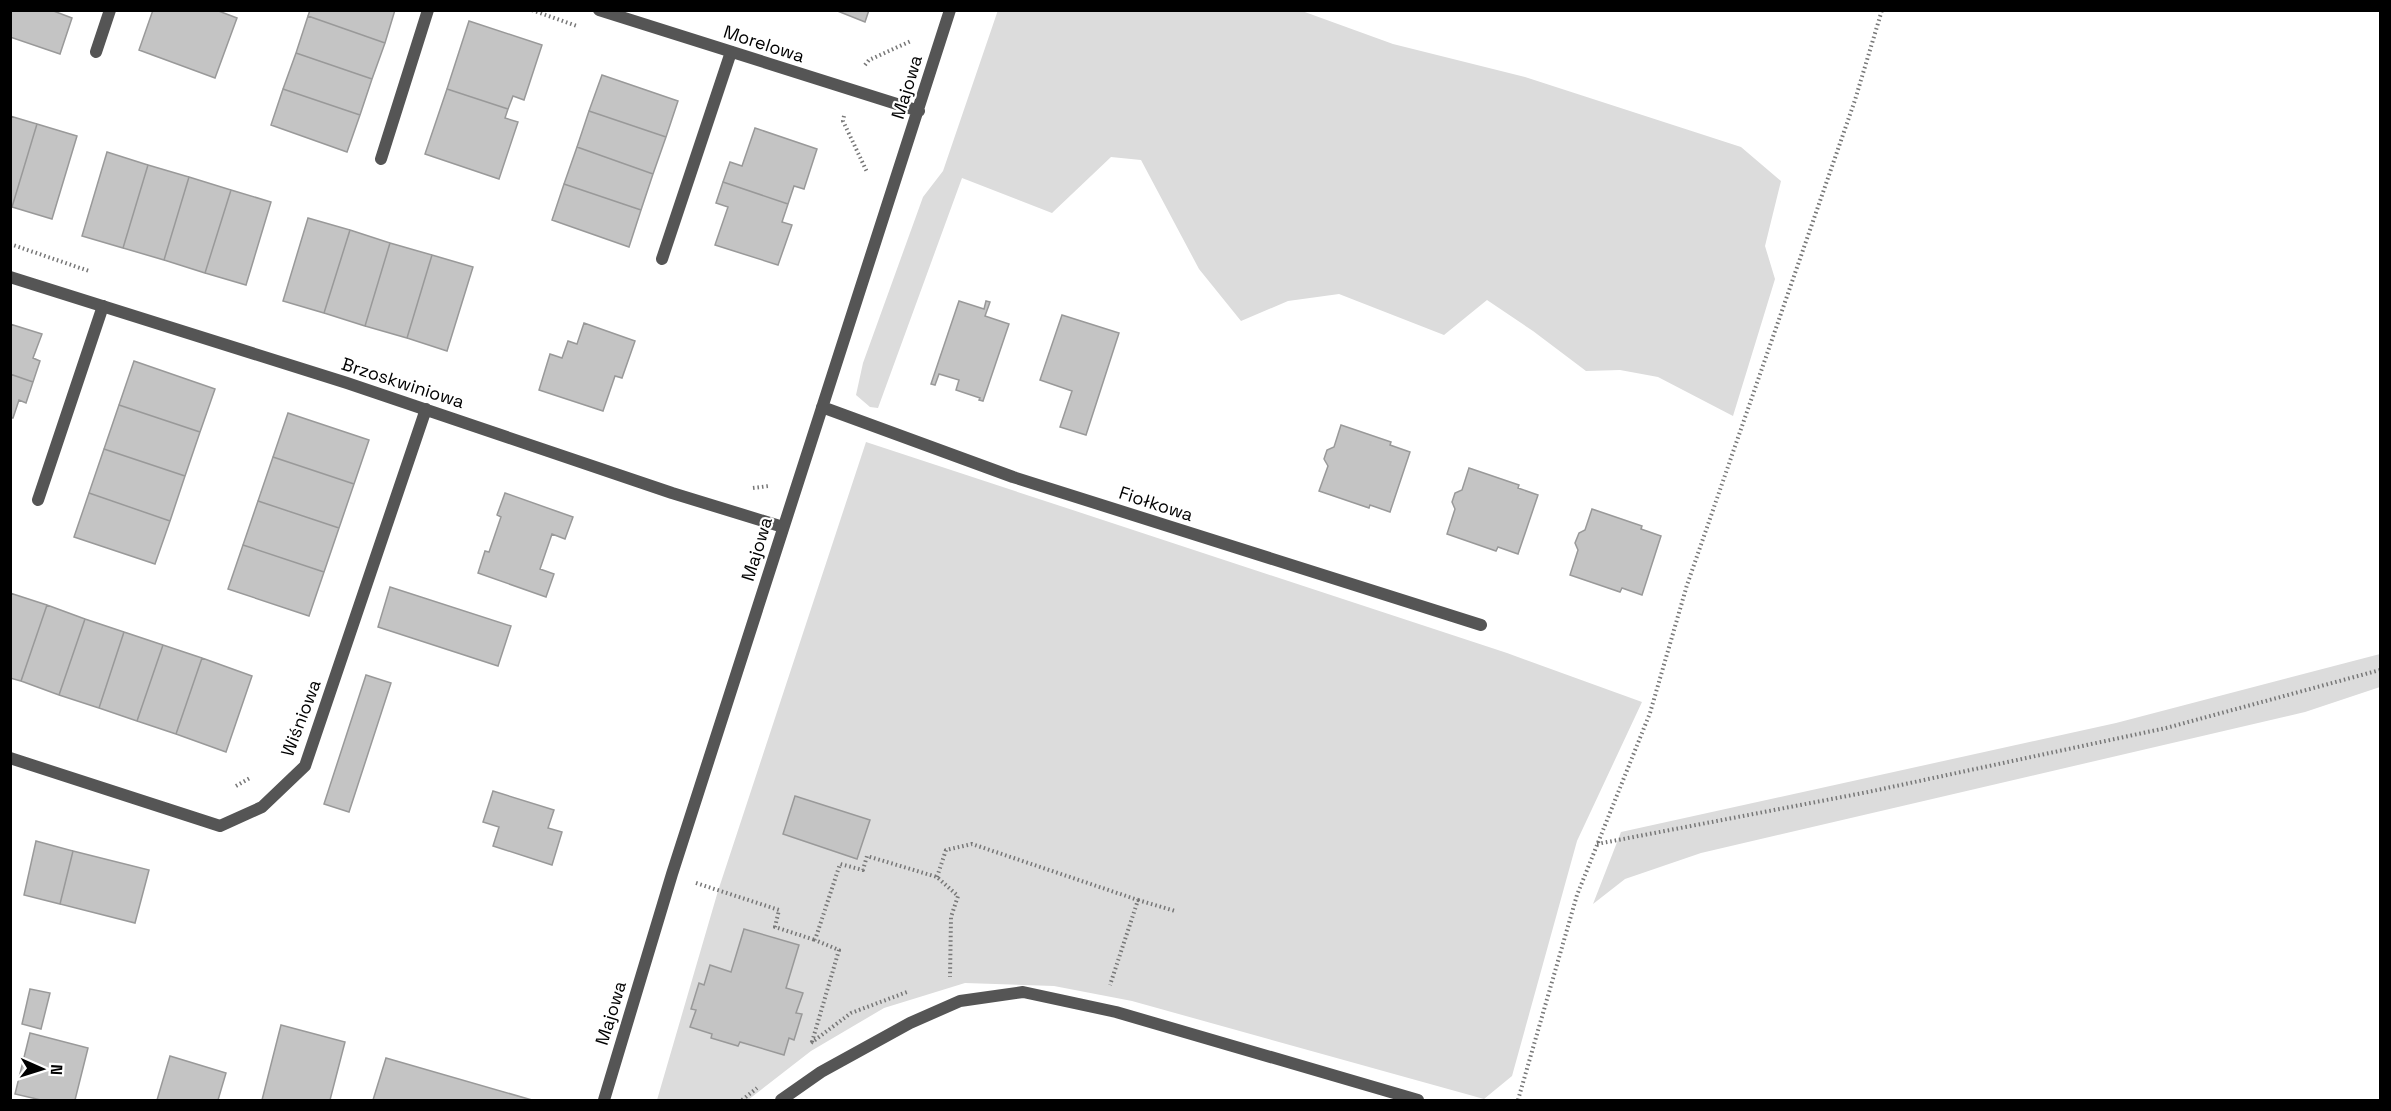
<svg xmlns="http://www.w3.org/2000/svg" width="2391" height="1111" font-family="'Space Grotesk',sans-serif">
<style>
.green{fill:#dcdcdc}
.building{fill:#c4c4c4;stroke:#999;stroke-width:1.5}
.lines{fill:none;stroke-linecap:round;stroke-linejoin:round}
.path{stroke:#777;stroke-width:4;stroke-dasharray:1.5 3;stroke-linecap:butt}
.service{stroke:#555;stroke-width:12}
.minor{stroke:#555;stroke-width:12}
.labels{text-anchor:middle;stroke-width:4.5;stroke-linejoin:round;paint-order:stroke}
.street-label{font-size:18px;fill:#000;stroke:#fff}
</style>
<rect width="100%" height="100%" fill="#fff"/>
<!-- green -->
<path class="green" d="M998 10 1302 11 1393 44 1525 77 1741 147 1781 181 1765 246 1775 279 1733 416 1658 377 1620 370 1586 371 1533 331 1487 300 1444 335 1339 294 1288 301 1241 321 1199 269 1141 160 1111 157 1052 213 962 178 878 408 870 407 856 395 863 363 923 197 943 171Z
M866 442 1507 653 1642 702 1577 841 1512 1076 1484 1099 1132 1001 1054 986 965 983 884 1008 811 1051 748 1100H657L718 891Z
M2380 654V687L2305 712 1701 853 1625 879 1593 904 1621 832 2116 723Z"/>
<!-- building -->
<path class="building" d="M10 10H51L72 18 60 54 10 37Z
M153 10H216L237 18 215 78 139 50Z
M310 10H395L385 43 308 16Z
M835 10H869L865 22Z
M308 16 385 43 372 79 296 53Z
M469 21 542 45 524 100 513 96 508 109 447 89Z
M296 53 372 79 360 115 283 89Z
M602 75 678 101 666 137 589 111Z
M283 89 360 115 347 152 271 125Z
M447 89 508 109 505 118 518 122 499 179 425 154Z
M589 111 666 137 653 174 577 147Z
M10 116 37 124 12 207H10Z
M37 124 77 136 52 219 12 207Z
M755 128 817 149 804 189 794 186 788 204 723 182 730 162 742 166Z
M577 147 653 174 641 210 564 184Z
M107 152 148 165 123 248 82 236Z
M148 165 189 177 164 260 123 248Z
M189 177 231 190 205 273 164 260Z
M723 182 788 204 782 222 792 225 778 265 715 245 728 207 716 203Z
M564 184 641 210 629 247 552 220Z
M231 190 271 202 246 285 205 273Z
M308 218 350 230 324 313 283 301Z
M350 230 390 243 365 326 324 313Z
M390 243 432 255 407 338 365 326Z
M432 255 473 267 447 351 407 338Z
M959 301 984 309 986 301 990 302 985 316 1009 324 983 401 979 400 980 398 956 390 959 380 939 374 935 385 931 384Z
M1062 315 1119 333 1086 435 1060 427 1072 391 1040 380Z
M584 323 635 341 622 378 615 376 603 411 539 390 550 354 562 358 568 341 577 344Z
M10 324 42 334 33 358 40 361 33 382 10 374Z
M134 361 215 389 200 432 119 405Z
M10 374 33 382 26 403 19 400 13 418H10Z
M119 405 200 432 185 476 104 449Z
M288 413 369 440 354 484 273 457Z
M1341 425 1391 442 1390 445 1410 452 1390 512 1370 505 1369 508 1319 491 1328 466 1324 459 1327 450 1334 447Z
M104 449 185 476 170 521 89 493Z
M273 457 354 484 339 528 258 501Z
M1469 468 1519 485 1518 488 1538 495 1518 554 1498 547 1496 551 1447 534 1455 509 1452 502 1455 493 1462 490Z
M89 493 170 521 155 564 74 537Z
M505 493 573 517 565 539 552 534 540 569 554 574 546 597 478 573 485 551 489 552 501 517 497 515Z
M258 501 339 528 324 572 243 545Z
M1592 509 1642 526 1641 529 1661 536 1642 595 1622 588 1620 592 1570 575 1578 550 1575 543 1579 533 1585 530Z
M243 545 324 572 309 616 228 589Z
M390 587 511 626 498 666 378 627Z
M10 593 47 605 21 681 10 678Z
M47 605 85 619 59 695 21 681Z
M85 619 124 632 99 708 59 695Z
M124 632 163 645 137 721 99 708Z
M163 645 202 658 176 734 137 721Z
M202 658 252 676 226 752 176 734Z
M366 675 391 683 349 812 324 804Z
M493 791 554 810 548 828 562 832 552 865 493 846 499 827 483 822Z
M795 796 870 820 857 859 783 834Z
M36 841 73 851 60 904 24 895Z
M73 851 149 870 135 923 60 904Z
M744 929 799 945 786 988 803 993 796 1013 802 1014 794 1040 789 1038 784 1055 740 1042 738 1046 711 1038 712 1034 690 1027 696 1010 691 1009 699 983 704 985 710 965 731 972Z
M30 989 50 993 41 1029 22 1024Z
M281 1025 345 1042 330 1100H262Z
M30 1033 88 1048 75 1100H41L15 1094Z
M170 1056 226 1073 218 1100H157Z
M386 1058 532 1100H373Z"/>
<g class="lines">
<!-- path -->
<path class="path" d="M532 10 577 26
M865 65 869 60 911 41
M844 116 843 121 867 172
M10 244 89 271
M753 488 769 486
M236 786 250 778
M1597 844 1868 792 2166 728 2380 670
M937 877 946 850 972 844 1138 900 1110 985
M696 883 779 910 775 927 815 940
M1138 900 1175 911
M812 1042 839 950 815 940 840 864 863 870 867 856 937 877 958 896 951 917 950 977
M811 1043 851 1013 907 992
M742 1100 757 1088
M1518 1100 1577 895 1650 713 1687 585 1855 100 1882 10"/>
<!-- service -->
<path class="service" d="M96 52 110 10
M381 159 428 10
M662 259 731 52
M38 500 103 306"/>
<!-- minor -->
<path class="minor" d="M599 10 919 111
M10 277 347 383 672 493 783 527
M822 407 1013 477 1481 625
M10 758 220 826 262 807 305 766 426 409
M604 1100 672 874 950 10
M781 1100 821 1072 910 1023 960 1001 1023 992 1116 1012 1418 1100"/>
</g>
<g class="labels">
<!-- street labels -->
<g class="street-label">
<text transform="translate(764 44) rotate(18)" y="6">Morelowa</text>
<text transform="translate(907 87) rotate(-73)" y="6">Majowa</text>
<text transform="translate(403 383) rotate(18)" y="6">Brzoskwiniowa</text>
<text transform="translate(1156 504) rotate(18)" y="6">Fiołkowa</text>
<text transform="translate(757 549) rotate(-73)" y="6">Majowa</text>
<text transform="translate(301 718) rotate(-69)" y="6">Wiśniowa</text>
<text transform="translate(611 1013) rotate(-73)" y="6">Majowa</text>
</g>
</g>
<!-- border -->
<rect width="2391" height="1111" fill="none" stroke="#000000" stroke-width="24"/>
<!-- north arrow -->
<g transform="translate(42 1069) rotate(93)" stroke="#ffffff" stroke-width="4.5" paint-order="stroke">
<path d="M0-4.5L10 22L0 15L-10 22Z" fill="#000000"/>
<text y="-9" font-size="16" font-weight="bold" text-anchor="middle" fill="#000000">N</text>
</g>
</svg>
